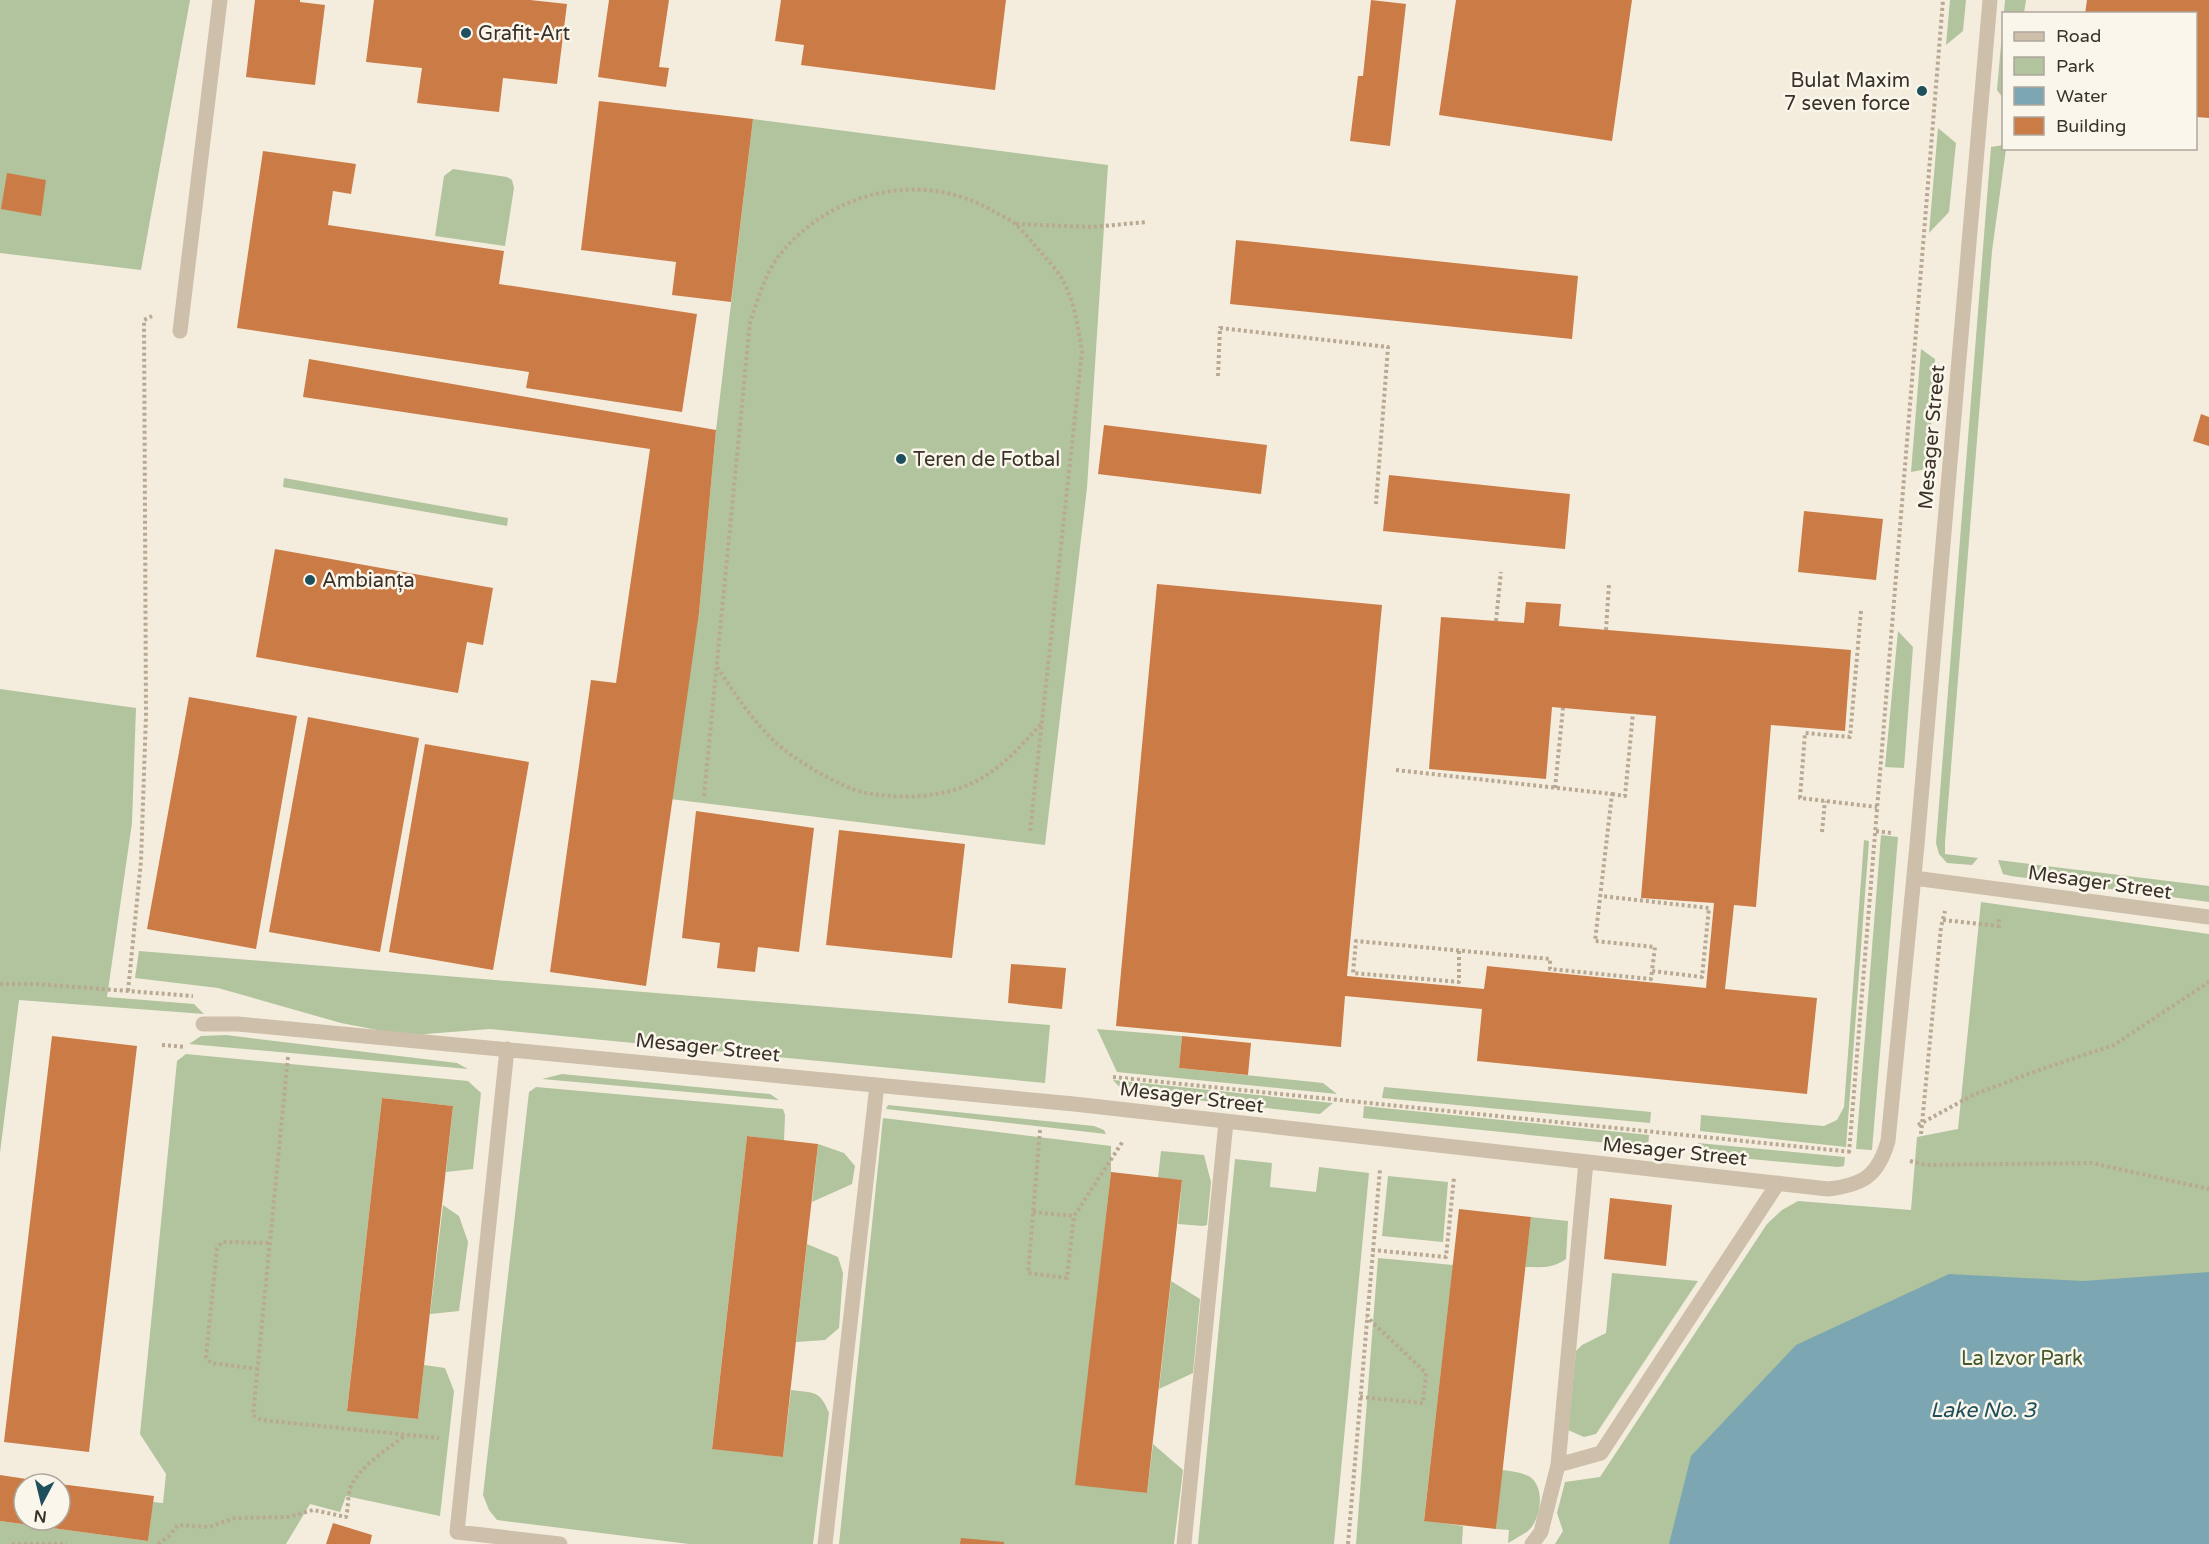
<svg xmlns="http://www.w3.org/2000/svg" width="2209" height="1544" font-family="'Varela Round',sans-serif">
<style>
.green{fill:#b1c49d}
.water{fill:#7ca7b2}
.building{fill:#cb7b45}
.lines{fill:none;stroke-linecap:round;stroke-linejoin:round}
.path{stroke:#b9a993;stroke-width:4;stroke-dasharray:3 3;stroke-linecap:butt}
.minor{stroke:#cdbfa9;stroke-width:15}
.poi-dot{fill:#1d4f5d;stroke:#fbf6eb;stroke-width:2}
.labels{text-anchor:middle;stroke-width:5;stroke-linejoin:round;paint-order:stroke}
.poi-label{font-size:20px;fill:#3a3129;stroke:#fbf6eb;text-anchor:start}
.street-label{font-size:20px;fill:#3a3129;stroke:#fbf6eb}
.park-label{font-size:20px;fill:#41592c;stroke:#fbf6eb}
.water-label{font-size:21px;font-style:italic;fill:#1d4f5d;stroke:#fbf6eb}
</style>
<rect width="100%" height="100%" fill="#f4edde"/>
<!-- green -->
<path class="green" d="M0 0H190L141 270 0 253Z
M1950 0H1966L1963 31 1946 45Z
M2005 0H2026L2024 13 2004 14 2003 98 1997 90Z
M753 119 1108 165 1087 488 1045 845 670 799 699 613 716 430Z
M1938 128 1956 143 1949 212 1929 233Z
M2003 145 2004 148 2006 149 1992 251 1945 843V854L1978 858 1972 865 1947 863 1939 854 1936 843 1991 147Z
M453 169 507 177 512 180 514 188 505 246 435 236 444 176Z
M1921 349 1935 359 1929 463 1922 470 1911 472Z
M284 478 508 518 507 526 283 487Z
M1898 631 1913 647 1904 768 1885 767Z
M0 689 136 708 132 823 107 997 194 1004 204 1014 19 1000 0 1153Z
M1881 835 1898 837 1872 1150 1856 1149Z
M1864 840 1869 841 1846 1147 1700 1131 1701 1115 1824 1126 1837 1120 1844 1107Z
M1998 860 2209 886V902L2011 876 2003 874Z
M1981 902 2209 934V1544H1555L1563 1531 1557 1513 1565 1482 1600 1477 1767 1224 1782 1210 1798 1201 1911 1210 1917 1137 1958 1129Z
M139 951 1050 1025 1045 1083 490 1029 413 1035 388 1032 341 1023 218 988 135 978Z
M1097 1029 1182 1036 1179 1068 1323 1083 1337 1094 1117 1072Z
M226 1035 457 1063 468 1069 189 1044 201 1036Z
M186 1054 468 1081 481 1093 473 1169 446 1172 453 1106 382 1098 347 1410 418 1419 424 1365 445 1368 454 1391 440 1516 346 1496 340 1512 310 1504 286 1544H0V1521L148 1541 153 1502 163 1503 166 1474 140 1434 177 1061Z
M562 1074 770 1094 779 1100 542 1079Z
M1113 1080 1333 1103 1320 1114 1124 1092Z
M536 1087 783 1109 785 1115 784 1141 747 1136 712 1448 783 1457 791 1390C814 1393 820 1390 829 1413L813 1544H689L497 1520 489 1510 483 1495 529 1092Z
M1384 1087 1651 1112 1650 1123 1382 1098Z
M888 1105 1094 1126 1104 1130 1106 1134 886 1109Z
M1364 1106 1649 1135 1648 1147 1363 1118Z
M883 1118 1111 1146V1172L1076 1484 1147 1493 1153 1444 1183 1470 1174 1544H839Z
M1698 1143 1845 1157 1844 1166 1838 1167 1697 1154Z
M818 1144 844 1153 855 1166 852 1184 812 1202Z
M1161 1151 1204 1155 1211 1182 1207 1225 1203 1226 1178 1224 1182 1180 1158 1178Z
M1235 1159 1272 1163 1270 1187 1316 1192 1319 1167 1369 1173 1334 1544H1198Z
M1388 1176 1448 1182 1443 1242 1382 1236Z
M443 1205 459 1216 468 1242 459 1311 430 1314Z
M1531 1217 1568 1221 1566 1259C1552 1269 1541 1267 1525 1267Z
M807 1244 838 1257 843 1273 839 1328 825 1340 796 1342Z
M1378 1258 1453 1265 1424 1520 1463 1526 1462 1544H1356Z
M1612 1273 1698 1281 1596 1434 1584 1437 1568 1430 1576 1351 1582 1345 1606 1333Z
M1171 1281 1200 1299 1193 1373 1159 1389Z
M1502 1470C1510 1471 1519 1472 1526 1475 1546 1482 1542 1518 1529 1530 1523 1535 1515 1539 1508 1543L1509 1530 1496 1529Z"/>
<!-- water -->
<path class="water" d="M2209 1272V1544H1669L1691 1456 1796 1345 1949 1274 2083 1281Z"/>
<!-- building -->
<path class="building" d="M255 0H300V2L325 5 315 85 246 77Z
M374 0H530L567 4 557 84 503 78 499 112 417 103 422 68 366 62Z
M609 0H669L659 67 669 68 666 87 598 77Z
M781 0H1006L995 90 801 65 804 45 775 41Z
M1371 0 1406 4 1390 146 1350 141 1358 76H1363Z
M1456 0H1632L1612 141 1439 115Z
M2087 0H2209V118L2196 117V14H2085Z
M599 101 753 119 731 302 672 295 676 262 581 250Z
M263 151 356 164 351 194 333 191 328 225 504 251 499 284 697 314 682 412 526 388 529 372 237 328Z
M7 173 46 180 41 216 1 209Z
M1236 240 1578 276 1572 339 1230 304Z
M309 359 716 430 699 613 646 986 550 972 591 680 616 683 650 449 303 397Z
M2201 414 2209 417V446L2193 441Z
M1104 425 1267 445 1261 494 1098 474Z
M1389 475 1570 494 1565 549 1383 531Z
M1804 511 1883 519 1876 580 1798 572Z
M275 549 493 588 483 645 467 642 458 693 256 657Z
M1157 584 1382 605 1347 976 1484 989 1487 966 1706 988 1714 903 1641 898 1656 716 1552 707 1546 779 1429 769 1441 617 1524 623 1526 602 1561 604 1559 626 1851 650 1845 731 1771 725 1756 907 1734 905 1725 989 1817 998 1807 1094 1477 1061 1482 1009 1345 996 1341 1047 1116 1026Z
M189 697 297 716 256 949 147 929Z
M308 717 419 738 380 952 269 932Z
M425 744 529 762 493 970 389 952Z
M696 811 814 828 799 952 758 947 755 972 717 968 720 943 682 938Z
M839 830 965 844 952 958 826 945Z
M1011 964 1066 968 1062 1009 1008 1003Z
M52 1036 137 1046 89 1452 4 1442Z
M1182 1036 1251 1043 1248 1075 1179 1068Z
M382 1098 453 1106 418 1419 347 1411Z
M747 1136 818 1144 783 1457 712 1449Z
M1111 1172 1182 1180 1147 1493 1075 1485Z
M1610 1198 1672 1205 1666 1266 1604 1259Z
M1459 1209 1531 1217 1496 1529 1424 1521Z
M0 1475 53 1483 24 1484V1520H60V1484L154 1496 148 1541 0 1521Z
M333 1523 372 1535 370 1544H326Z
M961 1538 1004 1542V1544H960Z"/>
<g class="lines">
<!-- path -->
<path class="path" d="M1016 224 1092 227 1147 222
M1218 376 1220 328 1388 347 1376 504
M1861 611 1850 737 1805 733 1800 798 1877 807
M1496 621 1501 572
M1606 630 1609 584
M717 667C735 694 752 720 775 742 795 760 840 788 866 793 905 800 950 798 985 776 1007 762 1024 743 1041 724
M1396 770 1612 794 1595 941 1655 947 1652 971 1702 977 1709 908 1601 896
M1555 788 1563 708
M1612 794 1625 796 1633 713
M704 796 750 322C758 299 766 271 782 252 834 190 923 170 993 211 1000 215 1010 219 1016 225 1024 232 1031 241 1038 249 1046 259 1058 270 1063 281 1075 303 1078 327 1082 352L1030 832
M1876 831 1891 833
M1822 832 1825 801
M1943 920 1999 926V919
M1459 951V982L1353 973 1356 941 1550 959V969L1651 979 1652 971
M0 984H37L193 996
M128 991 141 861 146 715 144 320 152 316
M162 1045 186 1047
M288 1057 253 1415 261 1420 439 1438
M1113 1077 1852 1152
M1918 1125 1973 1095 2039 1070 2114 1045 2209 982
M1040 1130 1028 1273 1067 1278 1074 1216 1123 1141
M1921 1134 1941 927 1945 911
M1849 1153 1943 0
M1910 1161 1926 1165 2092 1163 2209 1189
M1033 1212 1074 1216
M1372 1250 1446 1257 1454 1177
M258 1369 211 1363 206 1357 217 1248 222 1242 270 1243
M1360 1397 1423 1403 1426 1373 1367 1317
M12 1544H67
M158 1544 168 1537 178 1525 209 1527 235 1518 288 1517 313 1510 346 1517C349 1507 347 1492 352 1484 361 1466 390 1447 406 1435
M1348 1544 1380 1169"/>
<!-- minor -->
<path class="minor" d="M180 331 220 0
M1914 878 2209 917
M203 1024H238L1074 1104 1828 1189C1863 1185 1878 1176 1888 1141L1917 845 1990 0
M507 1049 457 1532 560 1544
M1558 1465 1586 1162
M825 1544 877 1085
M1184 1544 1226 1122
M1532 1544 1541 1532 1558 1465 1601 1453 1778 1183"/>
</g>
<!-- markers -->
<g class="poi-dot">
<circle cx="466" cy="33" r="6"/>
<circle cx="1922" cy="91" r="6"/>
<circle cx="901" cy="459" r="6"/>
<circle cx="310" cy="580" r="6"/>
</g>
<g class="labels">
<!-- poi labels -->
<g class="poi-label">
<text x="478" y="40">Grafit-Art</text>
<text x="1910" y="87" text-anchor="end">Bulat Maxim<tspan x="1910" dy="23">7 seven force</tspan></text>
<text x="913" y="466">Teren de Fotbal</text>
<text x="322" y="587">Ambianța</text>
</g>
<!-- street labels -->
<g class="street-label">
<text transform="translate(1931 437) rotate(-85)" y="7">Mesager Street</text>
<text transform="translate(2100 882) rotate(8)" y="7">Mesager Street</text>
<text transform="translate(708 1047) rotate(6)" y="7">Mesager Street</text>
<text transform="translate(1192 1097) rotate(7)" y="7">Mesager Street</text>
<text transform="translate(1675 1151) rotate(6)" y="7">Mesager Street</text>
</g>
<!-- park labels -->
<g class="park-label">
<text x="2022" y="1365">La Izvor Park</text>
</g>
<!-- water labels -->
<g class="water-label">
<text x="1983" y="1417">Lake No. 3</text>
</g>
</g>
<!-- legend -->
<rect x="2002" y="12" width="195" height="138" fill="#fbf6eb" stroke="#aea79d" stroke-width="1.5"/>
<rect x="2014" y="32" width="30" height="9" fill="#cdbfa9" stroke="#aea79d" stroke-width="1.5"/>
<text x="2056" y="42" font-size="18" fill="#3a3129">Road</text>
<rect x="2014" y="57" width="30" height="18" fill="#b1c49d" stroke="#aea79d" stroke-width="1.5"/>
<text x="2056" y="72" font-size="18" fill="#3a3129">Park</text>
<rect x="2014" y="87" width="30" height="18" fill="#7ca7b2" stroke="#aea79d" stroke-width="1.5"/>
<text x="2056" y="102" font-size="18" fill="#3a3129">Water</text>
<rect x="2014" y="117" width="30" height="18" fill="#cb7b45" stroke="#aea79d" stroke-width="1.5"/>
<text x="2056" y="132" font-size="18" fill="#3a3129">Building</text>
<!-- north arrow -->
<g transform="translate(42 1502) rotate(187)"><circle r="28" fill="#fbf6eb" stroke="#aea79d" stroke-width="1.5"/>
<path d="M0-4.5L10 22L0 15L-10 22Z" fill="#1d4f5d"/>
<text y="-9" font-size="16" font-weight="bold" text-anchor="middle" fill="#3a3129">N</text>
</g>
</svg>
